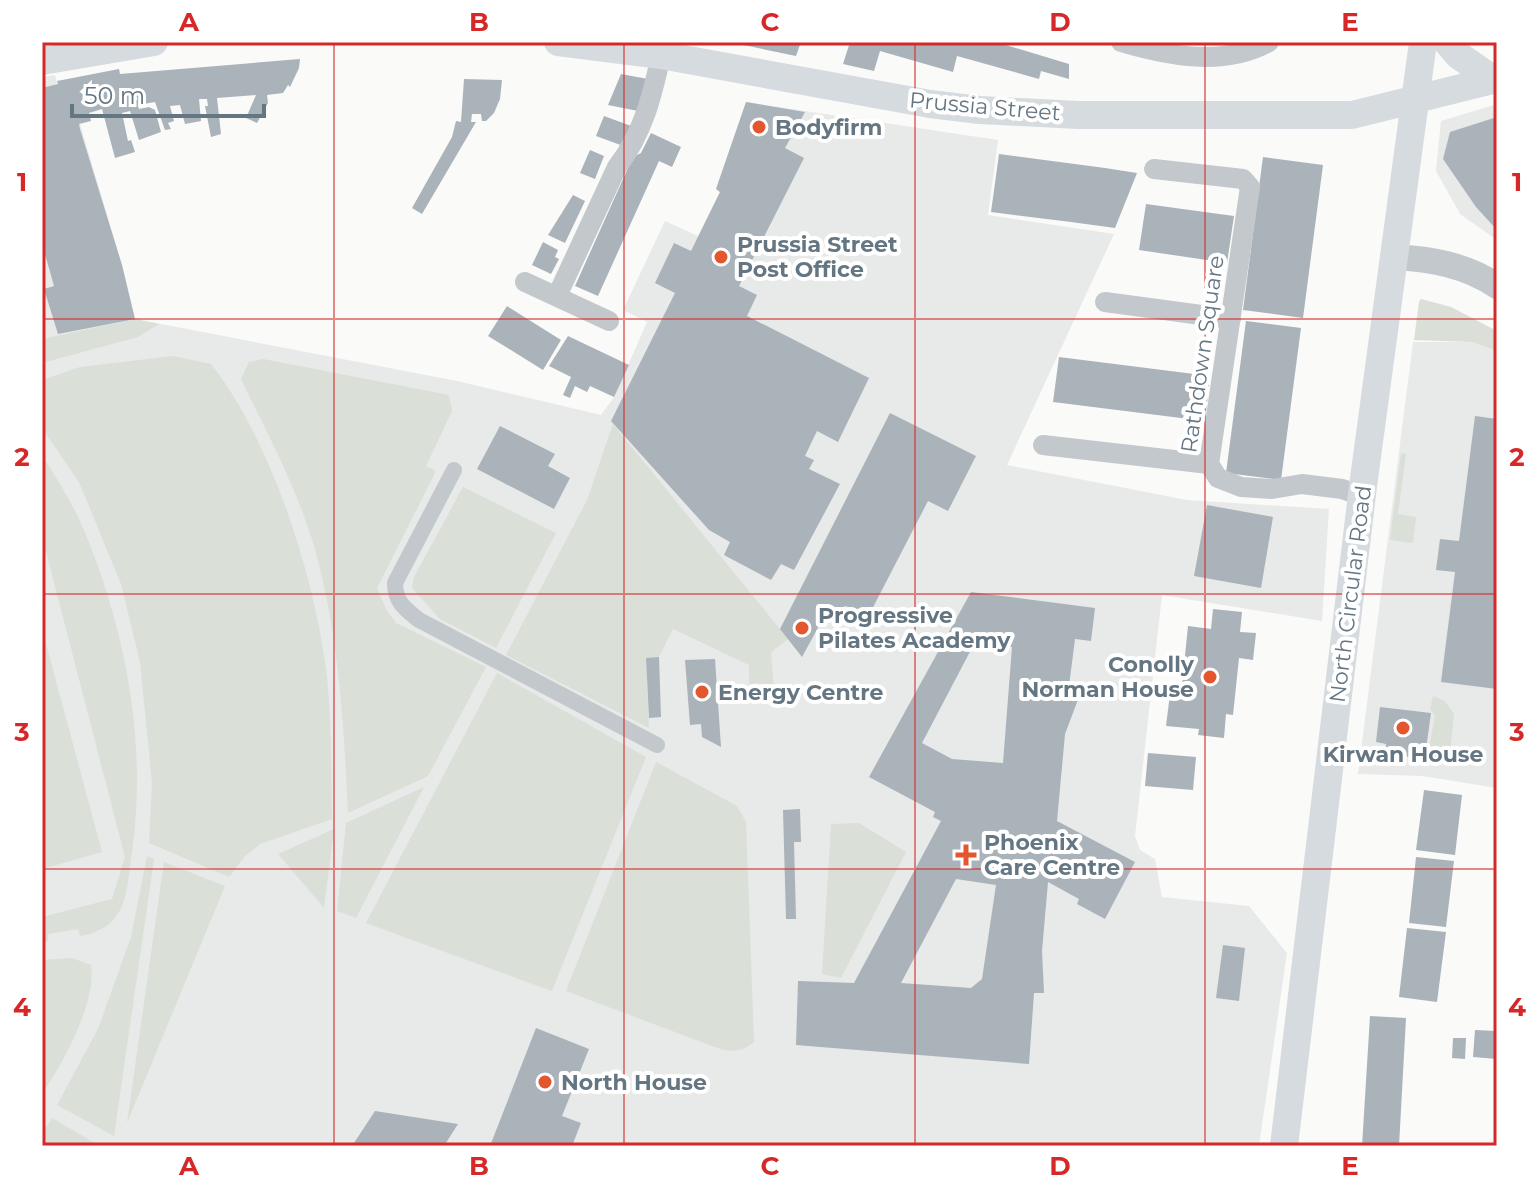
<svg xmlns="http://www.w3.org/2000/svg" width="1539" height="1188" font-family="Montserrat,sans-serif">
<style>
.built{fill:#e8e9e9}
.green{fill:#dadfd7}
.building{fill:#aab3b9;fill-rule:evenodd}
.lines{fill:none;stroke-linecap:round;stroke-linejoin:round}
.pedestrian{stroke:#c3c8cc;stroke-width:16}
.minor{stroke:#c3c8cc;stroke-width:20}
.tertiary{stroke:#c3c8cc;stroke-width:26}
.secondary{stroke:#d6dbdf;stroke-width:28}
.grid{fill:none;stroke:#d62828;stroke-width:2;stroke-opacity:0.55}
.poi-dot{fill:#e4572e;stroke:#fff;stroke-width:3}
.labels{text-anchor:middle;stroke-width:8;stroke-linejoin:round;paint-order:stroke}
.street-label{font-size:22px;fill:#657683;stroke:#fff}
.poi-label{font-size:22px;font-weight:bold;fill:#657683;stroke:#fff;text-anchor:start}
.neatline{fill:none;stroke:#d62828;stroke-width:3}
.grid-label{font-size:26px;text-anchor:middle;font-weight:bold;fill:#d62828}
</style>
<rect width="100%" height="100%" fill="#fafaf8"/>
<!-- built -->
<path class="built" d="M55 75 61 99 72 97 122 265 135 319 457 381 601 415 614 397 647 322 623 310 665 221 698 236 720 192 716 189 746 102 998 140 988 215 1114 234 1007 465 1187 500 1329 509 1322 621 1162 595 1135 836 1140 850 1155 859 1162 897 1249 906 1287 953 1259 1146H42V77Z
M1497 104V237L1494 238 1460 214 1436 171 1441 121Z
M1413 342H1472L1497 351V788L1422 776 1358 774Z"/>
<!-- green -->
<path class="green" d="M1421 299 1451 307 1497 331V351L1472 342 1414 340 1419 302Z
M135 319 159 324 138 337 42 363V339Z
M173 356 211 364C272 441 316 580 327 678 332 725 331 772 332 819L260 844 245 856 229 877 149 843 152 783 140 662 121 584 79 482 42 428V380L80 367Z
M263 359 449 395 452 411 426 466 436 471 377 588 386 609 396 623 486 667 428 776 348 813C344 726 339 638 316 553 299 492 268 435 241 379L249 362Z
M613 424 788 639 771 652 774 692 766 690 761 683 749 684V665L673 629 659 657 646 658 649 728 506 655 587 500Z
M1401 453 1406 454 1398 514 1416 517 1413 543 1390 540Z
M42 455C58 481 75 507 86 535 127 636 147 745 132 852 126 893 128 928 80 936L78 929 48 934V941L42 942V917L112 899 125 857 42 536Z
M463 487 556 533 496 648 440 619 412 588 414 577Z
M42 629 102 852 42 869Z
M497 673 646 757 552 991 366 923Z
M1433 696 1445 701 1454 714 1450 755 1440 760 1420 757 1422 748H1429L1435 716 1430 709Z
M656 762 737 806 746 822 754 1042C739 1054 729 1052 712 1046L566 991Z
M424 787 356 918 337 911 346 823Z
M859 823 906 852 841 978 822 974 831 824Z
M334 829 324 908 278 854Z
M147 856 154 859 114 1136 57 1105 98 1029 131 937Z
M164 862 225 886 127 1123Z
M72 958 91 965C97 1002 63 1063 42 1094V960Z
M52 1118 100 1146H42V1133Z"/>
<!-- building -->
<path class="building" d="M729 42H801L796 56Z
M850 42H996L1069 64V79L1041 71 1039 79 957 56 953 72 880 51 874 71 843 64Z
M300 59 299 68 290 87 288 85 283 93 267 95 268 103 257 123 246 118 256 95 217 98 221 134 211 137 205 106H208L207 99H199L201 121 185 124 180 105 170 106 174 121 168 123 171 129 165 130 155 102 138 105 139 109 149 107 155 110 161 132 139 140 130 111 122 113 128 141 131 140 135 152 115 158 102 109 89 113 91 121 79 124 80 129 122 265 135 319 58 334 44 289 54 286 45 254 42 255V88L58 84 57 81 119 69 120 74Z
M621 74 648 79 638 111 608 105Z
M464 79 502 80 500 99 494 113 486 121H482L481 114H472L471 122H476L422 214 412 208 452 137 456 121 461 122Z
M746 102 805 112 785 148 804 158 739 286 757 295 747 316 869 378 838 442 817 431 805 456 814 460 809 469 840 484 794 570 781 564 771 580 724 555 730 542 709 530 611 421 675 293 655 283 674 243 691 251 720 192 716 189Z
M604 116 634 127 626 147 596 136Z
M1497 117 1495 170 1497 230 1476 207 1443 159 1450 132Z
M651 133 681 147 672 167 659 161 598 296 575 286 633 157 641 153Z
M590 150 604 156 595 179 580 173Z
M999 154 1105 168 1137 173 1115 228 1071 222 991 212Z
M1263 157 1323 165 1303 318 1243 310Z
M573 195 585 201 565 243 548 235Z
M1146 204 1234 216 1227 263 1139 250Z
M543 242 558 250 555 257 559 259 551 274 532 265Z
M507 306 561 340 543 370 488 336Z
M1246 321 1301 328 1281 480 1226 473Z
M568 336 629 365 614 397 590 386 587 392 575 386 570 398 563 395 571 377 549 366Z
M1059 357 1210 376 1205 421 1053 402Z
M890 413 976 456 948 511 928 501 868 617 846 606 826 613 802 657 780 629Z
M1475 416 1497 419V689L1441 682 1455 572 1436 570 1440 539 1459 541Z
M500 426 555 454 548 466 570 478 554 509 477 469Z
M1207 505 1273 517 1261 588 1194 576Z
M971 592 1095 608 1091 641 1075 639 1068 694 1079 697 1065 734 1057 821 1135 862 1105 919 1077 904 1079 899 1048 882 1042 951 1044 993H1034L1029 1064 796 1045 798 981 854 983 941 821 933 817 935 812 869 777ZM974 644 1012 647 1003 763 952 759 922 743ZM956 879 996 885 982 979 971 988 901 983Z
M1213 609 1242 612 1240 632 1256 633 1253 660 1239 658 1233 715 1226 714 1224 738 1198 735 1199 729 1166 726 1170 694 1181 695 1188 626 1211 629Z
M659 657 661 717 649 718 646 658Z
M715 659 721 747 702 737 701 724 690 725 685 660Z
M1380 707 1431 713 1426 749 1419 748 1417 758 1385 754 1386 744 1376 742Z
M1148 753 1196 757 1193 790 1145 786Z
M1424 790 1462 795 1455 855 1416 850Z
M800 809 801 842H794L796 919H786L783 810Z
M1416 857 1454 861 1446 927 1409 923Z
M1407 928 1446 932 1437 1002 1399 997Z
M1223 945 1245 948 1239 1001 1216 998Z
M1370 1016 1406 1018 1399 1146H1362Z
M536 1028 589 1049 562 1116 581 1123 572 1146H490Z
M1475 1030 1497 1031V1059L1473 1057Z
M1453 1038H1466L1465 1059 1452 1058Z
M375 1111 458 1124 444 1146H352Z"/>
<g class="lines">
<!-- pedestrian -->
<path class="pedestrian" d="M454 470 395 583C395 602 405 609 419 620L657 745"/>
<!-- minor -->
<path class="minor" d="M1121 42C1168 56 1224 67 1269 42
M1154 169 1243 179 1250 187 1209 464 1218 478 1241 487 1272 489 1302 484 1342 489 1362 496
M525 282 609 321
M557 296 617 167C643 133 652 97 661 55
M1105 302 1231 319
M1043 445 1209 464"/>
<!-- tertiary -->
<path class="tertiary" d="M1394 257C1431 259 1466 265 1497 286"/>
<!-- secondary -->
<path class="secondary" d="M558 42 661 55 930 104 980 110 1078 115H1352L1497 79
M1447 42 1458 55 1494 80
M42 61 154 42
M1284 1146 1363 486 1423 42"/>
</g>
<!-- grid -->
<path class="grid" d="M334 42V1146M624 42V1146M915 42V1146M1205 42V1146M42 319H1497M42 594H1497M42 869H1497"/>
<!-- markers -->
<g class="poi-dot">
<circle cx="759" cy="127" r="8"/>
<circle cx="721" cy="257" r="8"/>
<circle cx="802" cy="628" r="8"/>
<circle cx="1210" cy="677" r="8"/>
<circle cx="702" cy="692" r="8"/>
<circle cx="1403" cy="728" r="8"/>
<path d="M962 843h8v8h8v8h-8v8h-8v-8h-8v-8h8z"/>
<circle cx="545" cy="1082" r="8"/>
</g>
<g class="labels">
<!-- street labels -->
<g class="street-label">
<text transform="translate(985 106) rotate(5)" y="8">Prussia Street</text>
<text transform="translate(1202 354) rotate(-82)" y="8">Rathdown Square</text>
<text transform="translate(1350 594) rotate(-83)" y="8">North Circular Road</text>
</g>
<!-- poi labels -->
<g class="poi-label">
<text x="775" y="135">Bodyfirm</text>
<text x="737" y="252">Prussia Street<tspan x="737" dy="25">Post Office</tspan></text>
<text x="818" y="623">Progressive<tspan x="818" dy="25">Pilates Academy</tspan></text>
<text x="1194" y="672" text-anchor="end">Conolly<tspan x="1194" dy="25">Norman House</tspan></text>
<text x="718" y="700">Energy Centre</text>
<text x="1403" y="762" text-anchor="middle">Kirwan House</text>
<text x="984" y="850">Phoenix<tspan x="984" dy="25">Care Centre</tspan></text>
<text x="561" y="1090">North House</text>
</g>
</g>
<!-- border -->
<rect width="1539" height="1188" fill="none" stroke="#ffffff" stroke-width="88"/>
<!-- scale -->
<path d="M72 104v12h192v-12" fill="none" stroke="#657683" stroke-width="4"/>
<text x="84" y="104" font-size="24" fill="#657683" stroke="#ffffff" stroke-width="6" paint-order="stroke">50 m</text>
<rect x="44" y="44" width="1451" height="1100" class="neatline"/>
<g class="grid-label">
<text x="189" y="31">A</text>
<text x="479" y="31">B</text>
<text x="770" y="31">C</text>
<text x="1060" y="31">D</text>
<text x="1350" y="31">E</text>
<text x="22" y="191">1</text>
<text x="1517" y="191">1</text>
<text x="22" y="466">2</text>
<text x="1517" y="466">2</text>
<text x="22" y="741">3</text>
<text x="1517" y="741">3</text>
<text x="22" y="1016">4</text>
<text x="1517" y="1016">4</text>
<text x="189" y="1175">A</text>
<text x="479" y="1175">B</text>
<text x="770" y="1175">C</text>
<text x="1060" y="1175">D</text>
<text x="1350" y="1175">E</text>
</g>
</svg>
